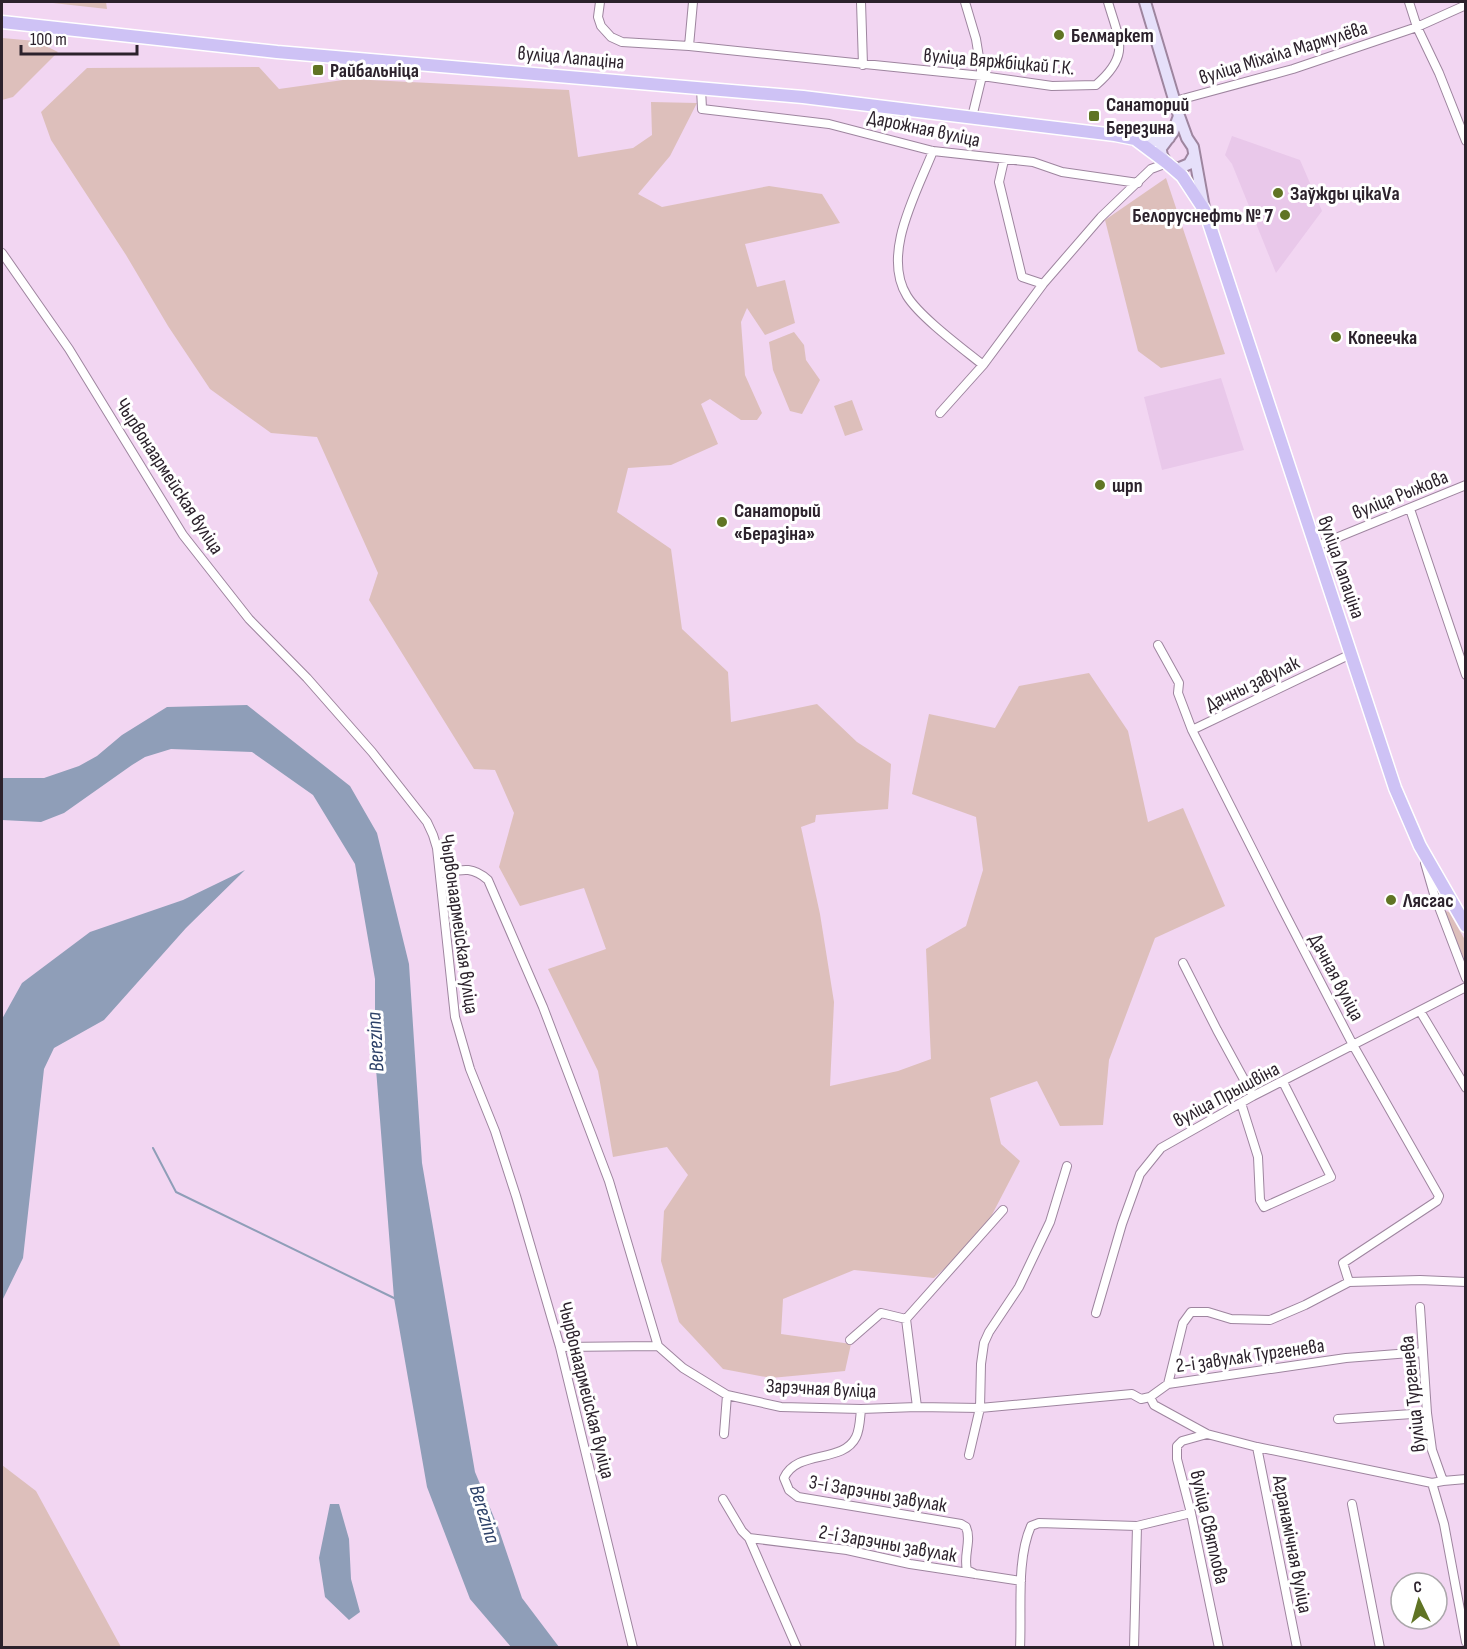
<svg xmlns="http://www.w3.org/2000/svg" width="1467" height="1649" font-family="'Sofia Sans Condensed',sans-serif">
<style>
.built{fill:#e9c8ea}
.green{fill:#ddbfbb}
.water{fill:#8f9eb8}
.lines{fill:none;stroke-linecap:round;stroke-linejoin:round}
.stream{stroke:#8f9eb8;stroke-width:2}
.street-casing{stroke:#9e859f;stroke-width:10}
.secondary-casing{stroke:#9e859f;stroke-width:14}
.primary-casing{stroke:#fff;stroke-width:15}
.street{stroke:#fff;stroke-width:8}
.secondary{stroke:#e6e0fa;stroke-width:10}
.primary{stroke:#cec2f5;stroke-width:12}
.poi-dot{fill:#607424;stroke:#fff;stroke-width:2}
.labels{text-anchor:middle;stroke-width:6;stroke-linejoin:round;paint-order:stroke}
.poi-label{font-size:20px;font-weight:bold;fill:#2c222c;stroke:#fff;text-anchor:start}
.street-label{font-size:20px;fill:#2c222c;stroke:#fff}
.water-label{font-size:21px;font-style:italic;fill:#2d4168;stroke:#fff}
</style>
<rect width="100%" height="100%" fill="#f2d6f2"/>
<!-- built -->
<path class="built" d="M1232 136 1300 160 1322 211 1276 273 1232 164 1225 155Z
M1221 378 1244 450 1162 470 1144 397Z"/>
<!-- green -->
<path class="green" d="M44 2H106L107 9Z
M2 38 36 41 58 52 13 97 2 100Z
M259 67 279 89 350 79 569 90 578 157 633 148 652 135 651 102 697 103 670 156 638 194 662 207 769 186 822 194 840 223 745 244 757 287 785 280 795 323 765 335 747 308 741 322 745 375 762 413 757 420H741L710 399 701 404 718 444 671 465 628 468 617 512 671 549 682 629 728 672 731 722 817 704 857 742 891 764 888 809 816 815 815 822 801 827 820 914 834 1002 830 1086 898 1071 931 1059 926 949 966 926 983 870 976 817 912 794 929 714 995 728 1019 686 1089 673 1128 731 1148 822 1183 808 1225 906 1155 938 1109 1060 1103 1125 1060 1126 1037 1081 990 1098 1001 1144 1020 1161 982 1234 934 1278 854 1270 783 1299 781 1334 851 1344 845 1371 771 1378 723 1369 679 1322 661 1261 664 1211 688 1175 667 1147 613 1157 598 1071 548 969 606 949 584 888 520 906 499 867 514 813 495 770 474 769 369 600 378 573 317 437 271 433 210 389 168 326 126 255 51 140 41 112 87 68Z
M1166 178 1225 354 1161 368 1138 351 1105 220Z
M794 332 804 345 806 360 820 380 802 414 790 411 773 370 769 342Z
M852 400 863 430 845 436 834 406Z
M1446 911 1449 912 1465 940V961L1449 923 1444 914Z
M2 1465 36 1491 121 1647H2Z"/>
<!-- water -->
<path class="water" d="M247 705 350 786 377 833 409 964 422 1163 475 1472 498 1527 522 1598 559 1647H511L470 1599 427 1487 394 1298 375 1056V979L355 864 313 795 252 752 171 749 145 757 132 765 64 813 41 822 2 820V778H44L79 766 97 756 122 735 167 707Z
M245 870 186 928 104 1020 54 1048 44 1069 23 1258 2 1301V1019L22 983 90 932 183 900Z
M330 1504H339L349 1539 351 1579 360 1612 349 1620 325 1597 319 1558Z"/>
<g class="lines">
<!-- stream -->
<path class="stream" d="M153 1148 176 1192 396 1299"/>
<defs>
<path id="street" d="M600 2 598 17 601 26 611 37 622 42 689 46 982 76 1052 86 1096 85C1131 55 1119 40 1108 2
M861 2 863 65
M965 2 976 39 982 76 972 117
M1409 2 1417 27 1439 73 1466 141
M689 46 693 2
M701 88 702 109 829 124 933 151 1033 162 1062 172 1138 183
M1175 101 1293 69 1417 27 1466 5
M933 151C917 192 881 254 907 296 920 317 962 348 983 365
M1004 160 999 182 1022 277 1043 284
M2 253 69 349 183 535 249 619 307 678 372 752 427 822 433 835 437 848 455 1017 470 1069 495 1131 516 1196 560 1347 633 1648
M940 413 983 365 1043 284 1101 217 1151 169 1167 163
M1410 509 1466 675
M1314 547 1466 485
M1158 645 1179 683 1178 693 1192 730 1282 908 1353 1045 1439 1196 1437 1201 1343 1263 1349 1282
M1192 730 1351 654
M1425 863 1434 894 1466 978
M440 874C461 870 471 865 488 880L543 1007 609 1181 658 1346
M1183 963 1217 1030 1253 1096
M1420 1011 1466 1088
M1241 1103 1258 1157 1260 1200 1264 1207 1331 1177 1283 1082
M1420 1307 1427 1413 1432 1450 1443 1481 1432 1483 1444 1524 1466 1642
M1096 1313 1122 1224 1140 1174 1161 1148 1253 1096 1466 987
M906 1319 1003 1210
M850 1340 881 1313 906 1319 917 1407
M560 1347 658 1346 683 1368 727 1395 781 1407 861 1409 917 1407 980 1408 1132 1394 1141 1399 1150 1397 1168 1384 1346 1358 1423 1352
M1168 1384 1183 1323 1191 1312H1208L1231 1319 1270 1320 1305 1305 1349 1282 1420 1280 1466 1282
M1150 1397 1154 1405 1207 1434 1257 1447 1432 1483
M861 1409C860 1418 860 1429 856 1437 843 1464 797 1449 784 1478L789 1490 798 1497 961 1524 966 1527C972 1541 963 1555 967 1570L975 1574
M1338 1419 1427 1413
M724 1434 727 1395
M1207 1434 1182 1441 1177 1446V1459L1191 1513 1219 1648
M1257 1447 1297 1648
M969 1455 980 1408 981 1364 984 1343 989 1332 1019 1287 1050 1222 1067 1166
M1443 1481 1466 1479
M723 1499 742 1531 749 1538 797 1648
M1352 1504 1380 1648
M749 1538 847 1550 910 1564 1021 1581
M1020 1648C1022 1610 1016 1560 1031 1526L1039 1523 1137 1526 1191 1513
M1134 1648 1137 1526"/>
<path id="secondary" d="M1145 2 1179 116 1187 138 1193 147 1204 208
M1179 116 1173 132 1161 148C1160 158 1168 165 1177 169L1189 164 1193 157
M1135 139 1155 141 1169 138"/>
<path id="primary" d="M2 22 277 52 803 97 1115 135 1135 139 1167 163 1182 176 1205 211 1395 788 1420 846 1466 926"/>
</defs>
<!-- street casing -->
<use href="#street" class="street-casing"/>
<!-- secondary casing -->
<use href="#secondary" class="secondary-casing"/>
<!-- primary casing -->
<use href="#primary" class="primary-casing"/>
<!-- street -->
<use href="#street" class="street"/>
<!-- secondary -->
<use href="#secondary" class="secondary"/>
<!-- primary -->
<use href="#primary" class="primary"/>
</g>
<!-- markers -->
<g class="poi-dot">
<circle cx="1059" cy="35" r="6"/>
<rect x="312" y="64" width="12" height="12" rx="3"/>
<rect x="1088" y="110" width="12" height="12" rx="3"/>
<circle cx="1278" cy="193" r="6"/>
<circle cx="1285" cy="215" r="6"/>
<circle cx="1336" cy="337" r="6"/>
<circle cx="1100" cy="485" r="6"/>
<circle cx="722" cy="522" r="6"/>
<circle cx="1391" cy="900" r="6"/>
</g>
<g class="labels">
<!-- poi labels -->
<g class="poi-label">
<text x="1071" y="42">Белмаркет</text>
<text x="330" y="77">Райбальніца</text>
<text x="1106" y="111">Санаторий<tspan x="1106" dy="23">Березина</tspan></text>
<text x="1290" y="200">Заўжды цікаVа</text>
<text x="1273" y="222" text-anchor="end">Белоруснефть № 7</text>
<text x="1348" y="344">Копеечка</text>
<text x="1112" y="492">шрп</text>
<text x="734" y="517">Санаторый<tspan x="734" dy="23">«Беразіна»</tspan></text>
<text x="1403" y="907">Лясгас</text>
</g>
<!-- street labels -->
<g class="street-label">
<text transform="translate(1283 52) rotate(-17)" y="7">вуліца Міхаіла Мармулёва</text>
<text transform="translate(571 57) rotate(5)" y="7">вуліца Лапаціна</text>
<text transform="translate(999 61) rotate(5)" y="7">вуліца Вяржбіцкай Г.К.</text>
<text transform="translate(924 128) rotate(12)" y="7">Дарожная вуліца</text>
<text transform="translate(170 476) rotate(57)" y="7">Чырвонаармейская вуліца</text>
<text transform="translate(1400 494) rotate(-22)" y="7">вуліца Рыжова</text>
<text transform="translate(1342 567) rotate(71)" y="7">вуліца Лапаціна</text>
<text transform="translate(1252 683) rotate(-26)" y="7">Дачны завулак</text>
<text transform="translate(460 924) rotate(82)" y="7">Чырвонаармейская вуліца</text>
<text transform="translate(1337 977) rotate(62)" y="7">Дачная вуліца</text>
<text transform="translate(1226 1094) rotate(-28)" y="7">вуліца Прышвіна</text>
<text transform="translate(1250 1355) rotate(-8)" y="7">2-і завулак Тургенева</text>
<text transform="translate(821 1388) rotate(3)" y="7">Зарэчная вуліца</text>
<text transform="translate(587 1390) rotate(76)" y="7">Чырвонаармейская вуліца</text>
<text transform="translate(1412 1394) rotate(-96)" y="7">вуліца Тургенева</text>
<text transform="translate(878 1493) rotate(10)" y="7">3-і Зарэчны завулак</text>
<text transform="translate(1210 1527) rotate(77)" y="7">вуліца Святлова</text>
<text transform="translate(888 1543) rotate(10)" y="7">2-і Зарэчны завулак</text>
<text transform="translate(1293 1544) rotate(79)" y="7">Агранамічная вуліца</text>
</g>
<!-- water labels -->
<g class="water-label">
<text transform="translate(375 1042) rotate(-93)" y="7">Berezina</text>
<text transform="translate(485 1514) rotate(73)" y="7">Berezina</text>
</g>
</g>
<!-- border -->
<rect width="1467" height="1649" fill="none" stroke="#2c222c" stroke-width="6"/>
<!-- north arrow -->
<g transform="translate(1419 1601) rotate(355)"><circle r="28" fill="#ffffff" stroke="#aba7ab" stroke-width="1.5"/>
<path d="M0-4.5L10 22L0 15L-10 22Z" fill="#607424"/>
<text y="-9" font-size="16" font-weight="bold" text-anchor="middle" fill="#2c222c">С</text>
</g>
<!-- scale -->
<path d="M21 45v9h116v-9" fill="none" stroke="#2c222c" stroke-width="3"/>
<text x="30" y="45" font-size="18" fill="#2c222c" stroke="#ffffff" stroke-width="4.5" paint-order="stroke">100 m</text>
</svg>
